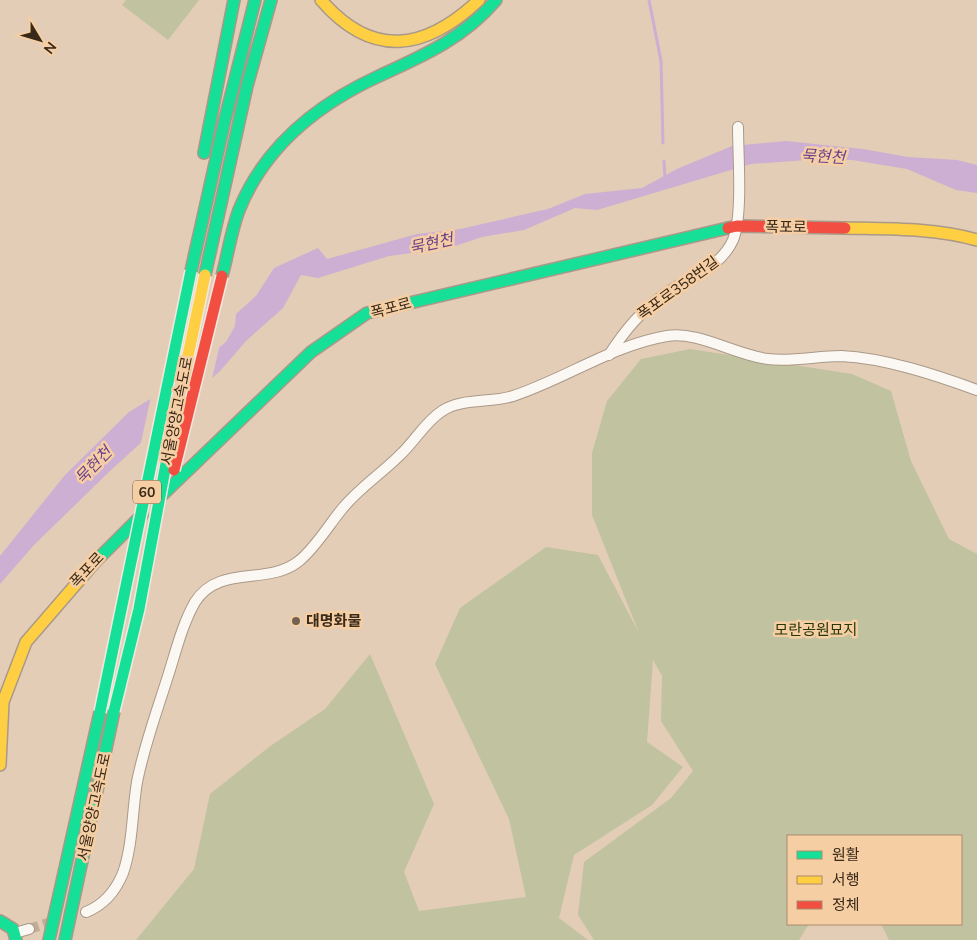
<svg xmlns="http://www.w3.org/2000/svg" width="977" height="940" font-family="'Nunito Sans','Noto Sans KR',sans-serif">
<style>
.green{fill:#c0c2a0}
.water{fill:#ccafd2}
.pier{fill:#e3cdb7}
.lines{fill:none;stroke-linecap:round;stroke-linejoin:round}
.stream{stroke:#ccafd2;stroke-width:3}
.street-tunnel{stroke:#c1ac97;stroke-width:10;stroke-dasharray:10 5;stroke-linecap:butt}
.street-casing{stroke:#a98;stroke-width:12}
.fast-casing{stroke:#a98;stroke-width:14}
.slow-casing{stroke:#a98;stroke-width:14}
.jam-casing{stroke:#a98;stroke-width:14}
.street{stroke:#fbf8f4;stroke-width:10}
.fast{stroke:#16e098;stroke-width:11}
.slow{stroke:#ffcf43;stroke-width:11}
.jam{stroke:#f24e42;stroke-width:11}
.fast-bridge-casing{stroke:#f2e8df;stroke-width:14;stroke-linecap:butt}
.slow-bridge-casing{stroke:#f2e8df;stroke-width:14;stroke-linecap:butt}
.jam-bridge-casing{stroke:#f2e8df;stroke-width:14;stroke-linecap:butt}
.fast-bridge{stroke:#16e098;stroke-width:11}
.slow-bridge{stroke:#ffcf43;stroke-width:11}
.jam-bridge{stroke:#f24e42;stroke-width:11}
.poi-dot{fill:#746250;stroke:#f6cea4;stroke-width:2}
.labels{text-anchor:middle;stroke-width:5;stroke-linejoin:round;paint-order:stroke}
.shield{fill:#f6cea4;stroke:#715a42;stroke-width:1}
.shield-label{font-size:14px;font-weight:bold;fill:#382918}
.street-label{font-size:15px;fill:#382918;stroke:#f6cea4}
.poi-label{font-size:15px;font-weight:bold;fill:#382918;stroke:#f6cea4;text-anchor:start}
.park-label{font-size:15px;fill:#263809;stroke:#f6cea4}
.water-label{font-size:16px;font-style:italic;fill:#6b428b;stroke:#f6cea4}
</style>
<rect width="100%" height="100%" fill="#e3cdb7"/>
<!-- green -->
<path class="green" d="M126 0H199L168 40 122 5Z
M690 349 852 374 891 391 911 461 949 539 977 554V940H889L881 924H961V836H788V924H809L799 940H594L578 915 584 862 671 798 693 771 661 721 662 676 653 660 647 742 683 767 652 805 574 855 559 918 588 940H136L194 869 210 794 269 747 325 709 370 654 434 804 404 872 419 911 526 897 509 819 435 664 460 608 546 547 598 555 639 633 592 515V453L607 401 641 359Z"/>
<!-- water -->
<path class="water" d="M786 141 863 149 908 157 957 160 977 165V193L956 190 907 169 852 160H807L751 164 597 210 575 208 524 230 482 237 449 248 389 256 318 278 301 275 283 308 246 341 221 370 111 470 34 545 0 584V556L65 475 129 412 170 387 226 342 235 326 236 314 256 296 274 268 318 248 327 259 417 234 460 229 548 209 585 194 642 188 677 169 732 146Z"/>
<!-- pier -->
<path class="pier" d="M220 344 211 383 140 447 151 396 168 385Z"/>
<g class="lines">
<!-- stream -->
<path class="stream" d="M649 0 661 61 663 143
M664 161 665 178"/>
<!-- street-tunnel -->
<path class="street-tunnel" d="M29 929 54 921"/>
<defs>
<path id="street" d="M609 355C625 330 641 311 665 294 688 277 720 269 733 240 743 216 738 156 738 127
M86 912C104 905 116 890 123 873 133 844 132 812 137 782 144 746 157 711 168 676 176 651 182 625 195 602 219 564 268 586 299 561 316 547 328 526 342 509 359 488 381 474 400 455 415 441 425 422 442 411 461 398 491 403 513 396 565 379 613 345 667 336 699 331 735 355 768 359 792 362 817 356 841 356 885 358 936 375 977 390
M15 933 29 929"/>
<path id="fast" d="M204 153 234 0
M191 271 225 119 255 0
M205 275 247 86 271 0
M222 276C228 254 231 231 239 210 265 146 318 104 379 76 423 56 464 38 496 0
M159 498 311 352 367 313 728 228
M96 561 142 515
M0 921 13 929 16 940
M49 940 100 712
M65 940 114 711"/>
<path id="slow" d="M321 0C372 59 425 51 479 0
M845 228C889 229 935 228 977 240
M0 765 3 702 26 642 96 561"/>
<path id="jam" d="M728 228 737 226 845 228"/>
</defs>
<!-- street casing -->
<use href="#street" class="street-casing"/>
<!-- fast casing -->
<use href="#fast" class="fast-casing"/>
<!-- slow casing -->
<use href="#slow" class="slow-casing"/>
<!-- jam casing -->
<use href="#jam" class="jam-casing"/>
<!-- street -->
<use href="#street" class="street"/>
<!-- fast -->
<use href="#fast" class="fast"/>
<!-- slow -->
<use href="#slow" class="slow"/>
<!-- jam -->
<use href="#jam" class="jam"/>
<defs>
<path id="fast-bridge" d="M114 711 139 609 168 453
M100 712 191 271"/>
<path id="slow-bridge" d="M185 370 205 275"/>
<path id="jam-bridge" d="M174 470 222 276"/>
</defs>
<!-- fast-bridge casing -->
<use href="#fast-bridge" class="fast-bridge-casing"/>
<!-- slow-bridge casing -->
<use href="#slow-bridge" class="slow-bridge-casing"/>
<!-- jam-bridge casing -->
<use href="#jam-bridge" class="jam-bridge-casing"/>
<!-- fast-bridge -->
<use href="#fast-bridge" class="fast-bridge"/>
<!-- slow-bridge -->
<use href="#slow-bridge" class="slow-bridge"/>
<!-- jam-bridge -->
<use href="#jam-bridge" class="jam-bridge"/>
</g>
<!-- markers -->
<circle class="poi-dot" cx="296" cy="621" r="5"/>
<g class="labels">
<!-- shield labels -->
<rect class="shield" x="133" y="480.5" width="28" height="23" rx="4"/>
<g class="shield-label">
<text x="147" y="497">60</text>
</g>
<!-- street labels -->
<g class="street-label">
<text transform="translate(786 227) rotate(1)" y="5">폭포로</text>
<text transform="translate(678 288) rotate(-36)" y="5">폭포로358번길</text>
<text transform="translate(391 308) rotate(-15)" y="5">폭포로</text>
<text transform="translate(177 411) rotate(-79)" y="5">서울양양고속도로</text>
<text transform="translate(87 570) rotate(-47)" y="5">폭포로</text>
<text transform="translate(94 807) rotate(-78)" y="5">서울양양고속도로</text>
</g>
<!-- poi labels -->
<g class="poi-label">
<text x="306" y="626">대명화물</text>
</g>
<!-- park labels -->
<g class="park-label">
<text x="816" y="635">모란공원묘지</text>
</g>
<!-- water labels -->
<g class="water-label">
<text transform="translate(823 156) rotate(3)" y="6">묵현천</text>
<text transform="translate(431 243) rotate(-12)" y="6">묵현천</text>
<text transform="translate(93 465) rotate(-46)" y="6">묵현천</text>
</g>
</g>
<!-- legend -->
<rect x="787" y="835" width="175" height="90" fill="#f6cea4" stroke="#aa8c6c"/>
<rect x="797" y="851" width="25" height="8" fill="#16e098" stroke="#aa8c6c"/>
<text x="832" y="860" font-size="15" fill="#382918">원활</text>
<rect x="797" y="876" width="25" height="8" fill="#ffcf43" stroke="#aa8c6c"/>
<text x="832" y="885" font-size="15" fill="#382918">서행</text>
<rect x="797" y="901" width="25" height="8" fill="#f24e42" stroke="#aa8c6c"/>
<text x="832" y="910" font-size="15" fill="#382918">정체</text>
<!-- north arrow -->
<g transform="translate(40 40) rotate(128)" stroke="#f6cea4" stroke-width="4" paint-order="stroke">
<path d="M0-4L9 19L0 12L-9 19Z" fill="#382918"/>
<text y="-8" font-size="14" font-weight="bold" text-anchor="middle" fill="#382918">N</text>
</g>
</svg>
